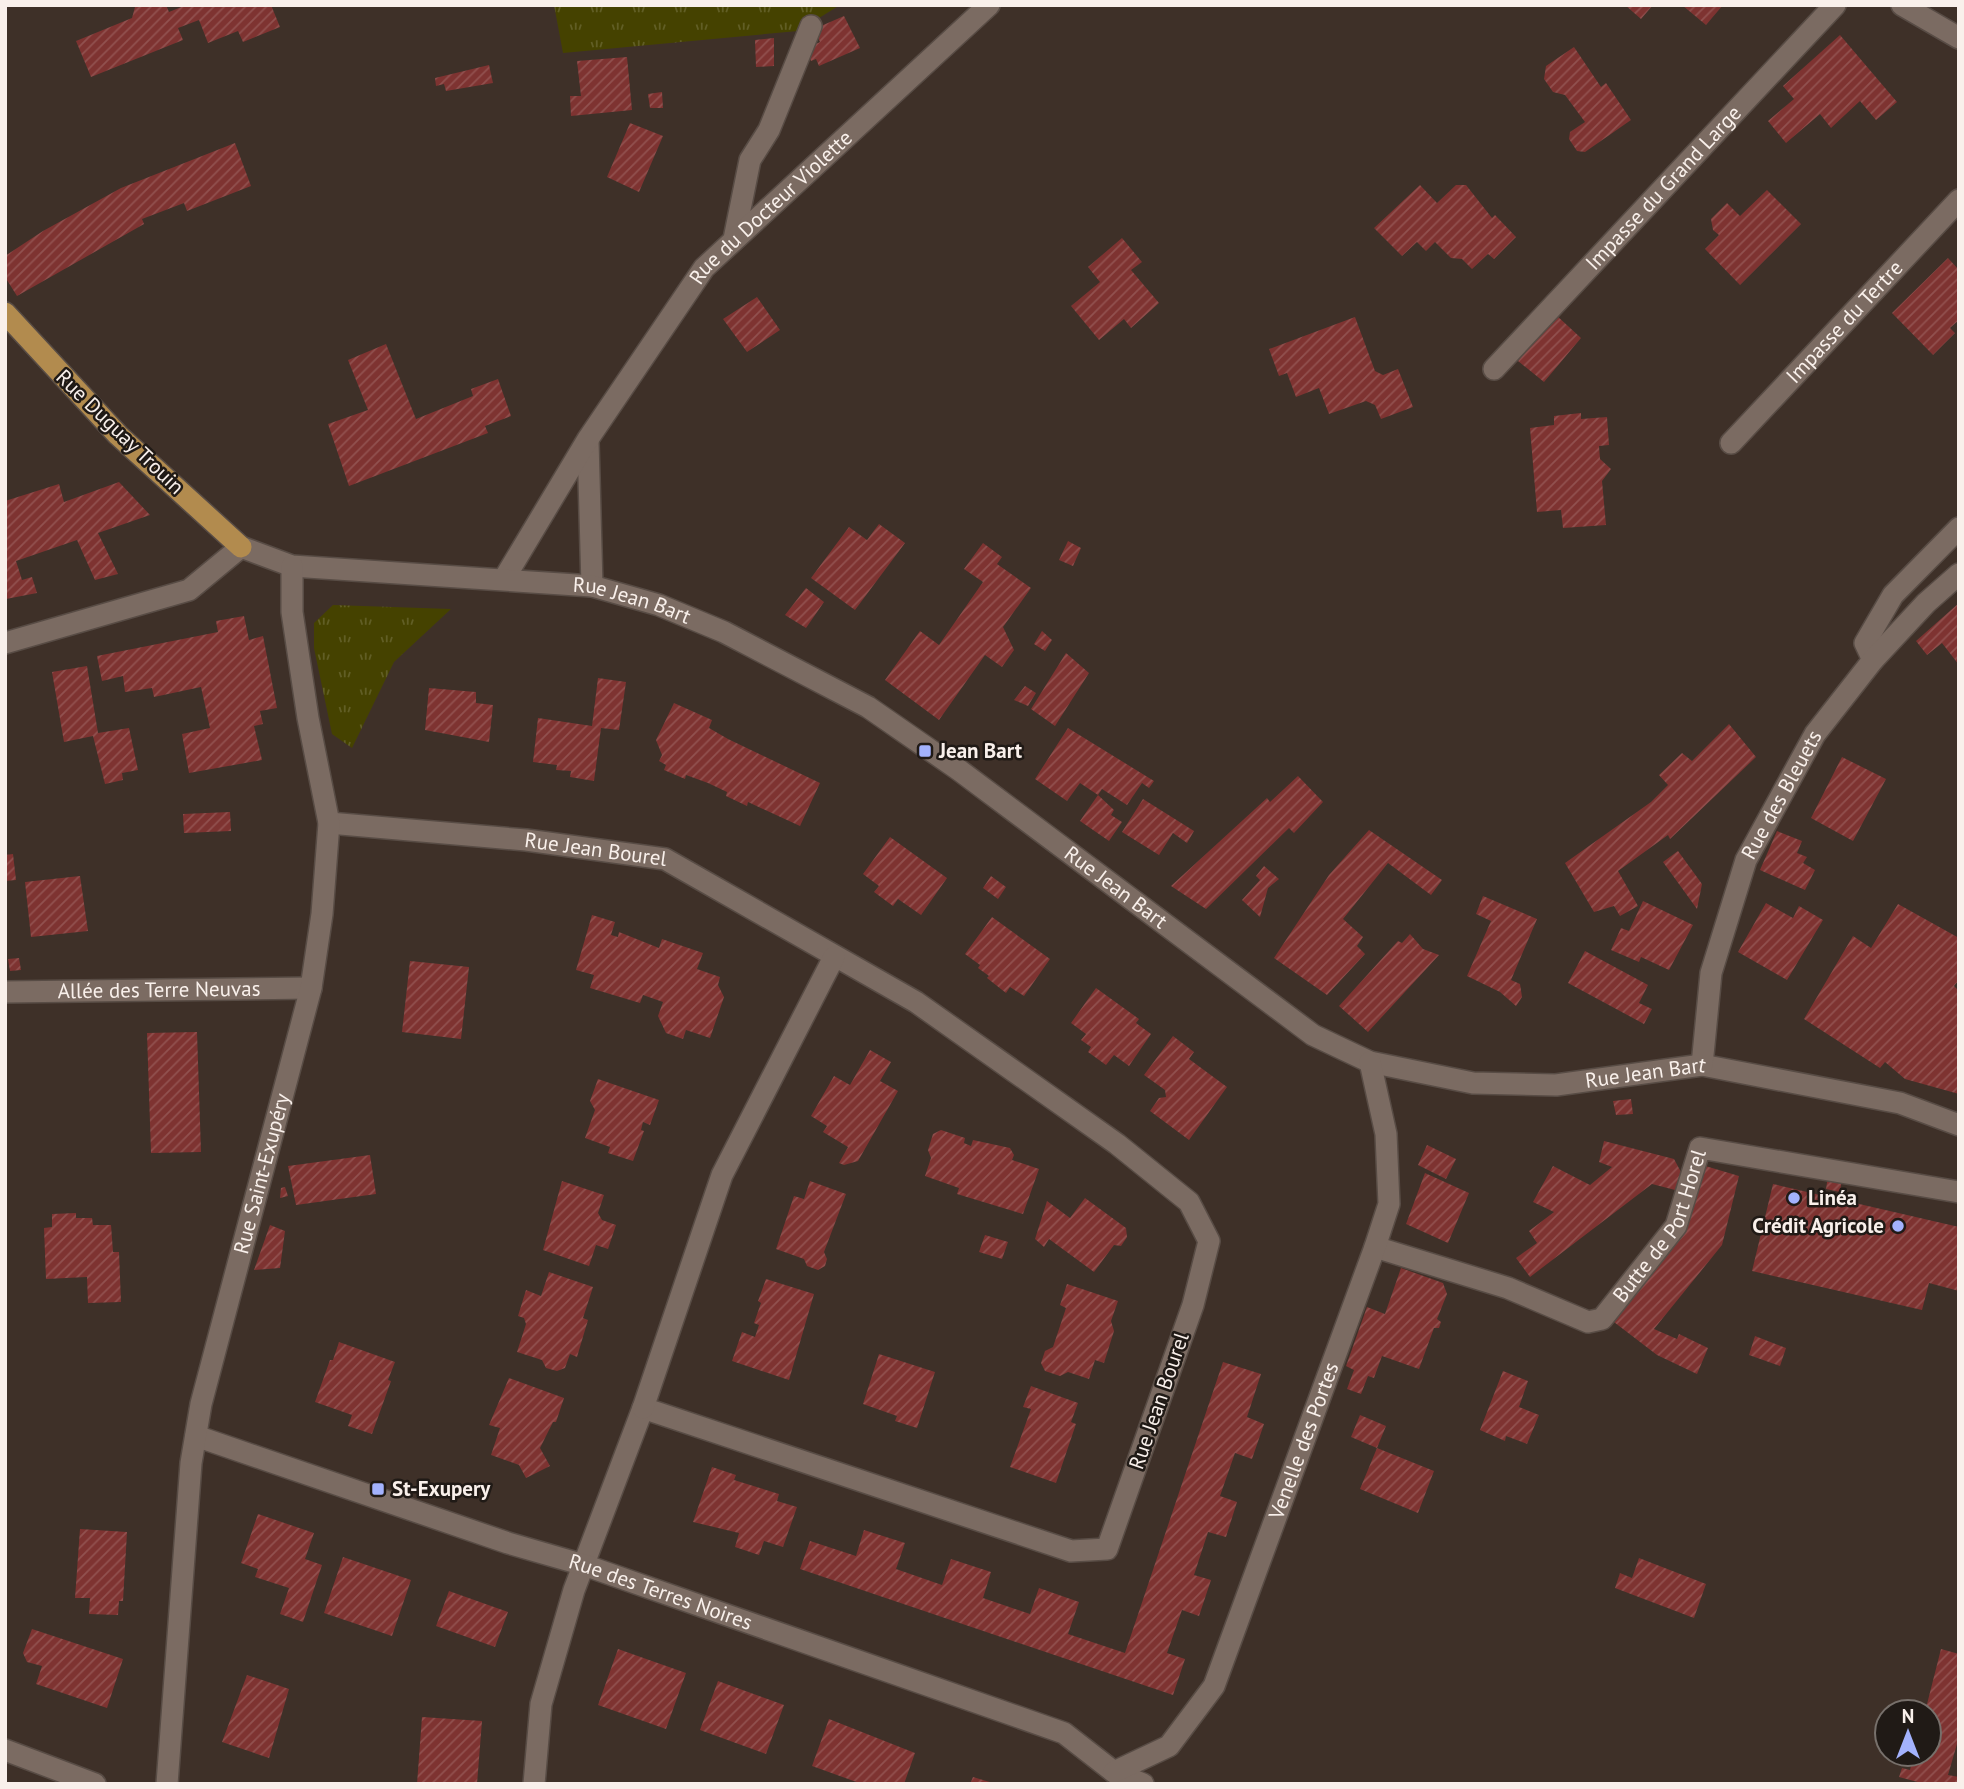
<svg xmlns="http://www.w3.org/2000/svg" width="1964" height="1789" font-family="'PT Sans',sans-serif">
<style>
.grass{fill:url(#grass-tufts)}
.building{fill:url(#building-hatch)}
.lines{fill:none;stroke-linecap:round;stroke-linejoin:round}
.minor-casing{stroke:#584c45;stroke-width:24}
.major-casing{stroke:#584c45;stroke-width:24}
.minor{stroke:#7b6b62;stroke-width:21}
.major{stroke:#b28b4e;stroke-width:21}
.poi-dot{fill:#a3b2fd;stroke:#201a16;stroke-width:2.5}
.labels{text-anchor:middle;stroke-width:5;stroke-linejoin:round;paint-order:stroke}
.street-label{font-size:21px;fill:#f9f0eb;stroke:#201a16}
.poi-label{font-size:21px;font-weight:bold;fill:#f9f0eb;stroke:#201a16;text-anchor:start}
</style>
<defs>
<pattern id="grass-tufts" width="24" height="20" patternUnits="userSpaceOnUse" patternTransform="scale(1.75)"><rect width="24" height="20" fill="#454200"/><path d="M3 7l-1-3M5 7V3M7 7l1-3M15 17l-1-3M17 17v-4M19 17l1-3" fill="none" stroke="#615e25"/></pattern>
<pattern id="building-hatch" width="6" height="6" patternUnits="userSpaceOnUse" patternTransform="scale(1.75)"><rect width="6" height="6" fill="#7e3331"/><path d="M-1 1l2-2M0 6l6-6M5 7l2-2" fill="none" stroke="#91514f"/></pattern>
</defs>
<rect width="100%" height="100%" fill="#3e3028"/>
<!-- grass -->
<path class="grass" d="M554 5H840L798 31 563 53Z
M333 605 451 609 394 662 352 748 332 734 314 648V623Z"/>
<!-- building -->
<path class="building" d="M139 5H166L169 12 186 5H271L280 27 243 42 238 31 208 43 199 20 178 28 183 40 91 77 76 41 132 18 135 7Z
M1625 5H1653L1641 19Z
M1682 5H1723L1706 25Z
M844 16 860 48 819 66 816 59 811 61 808 54 813 52 810 47 820 42 814 29Z
M1840 35 1897 102 1876 120 1860 101 1831 128 1820 114 1786 143 1768 121 1794 99 1783 86Z
M774 38V66L756 67 755 40Z
M1574 47 1601 87 1606 83 1631 120 1585 152 1577 151 1569 139 1570 132 1585 122 1565 95 1553 92 1544 79 1546 66Z
M627 57 632 110 571 116 570 96H581L577 61Z
M489 65 493 83 446 91 444 84 436 86 435 78Z
M662 92 663 108H650L648 94Z
M630 123 663 136 639 192 607 177Z
M235 143 251 186 187 211 184 203 142 219 144 224 17 296 5 277V256L43 231 121 188Z
M1420 185 1437 203 1456 185H1466L1492 218 1495 215 1516 237 1494 259 1488 254 1472 269 1462 259 1451 258 1435 242 1426 251 1417 242 1402 256 1374 228Z
M1767 190 1801 224 1740 285 1705 249 1719 235 1713 230 1711 219 1727 203 1740 216Z
M1122 238 1142 262 1131 270 1159 303 1131 328 1124 319 1099 340 1071 306 1100 282 1088 267Z
M1948 258 1959 270V320L1950 328 1955 333 1933 355 1892 313Z
M757 297 780 330 747 352 723 319Z
M1556 315 1581 338 1544 382 1518 361Z
M1355 317 1375 371 1383 375 1398 369 1413 407 1381 419 1375 405 1366 401 1329 414 1319 388 1296 397 1287 373 1279 376 1269 349Z
M386 344 416 419 473 396 471 389 498 379 511 416 485 426 488 433 349 486 328 424 368 410 348 360Z
M1581 413V419L1607 417 1609 445 1599 446 1600 459 1611 469 1602 481 1606 525 1563 528 1561 510 1537 512 1530 428 1554 425V416Z
M119 482 150 515 98 533 118 574 95 580 77 540 16 561 22 580 32 577 37 593 6 599 5 501 59 484 64 502Z
M879 524 905 543 855 610 811 578 849 527 867 540Z
M1068 541 1081 548 1073 566 1059 560Z
M983 543 1002 557 997 564 1031 588 1003 627 1014 650 1002 667 985 655 939 720 885 680 920 631 939 645 983 582 964 569Z
M806 588 824 602 806 628 785 615Z
M1959 603V665L1942 643 1927 655 1916 641Z
M244 616 249 640 263 636 277 708 260 711 263 724 254 726 262 760 189 773 182 734 210 728 201 687 154 697 152 688 125 692 123 676 102 681 97 656 218 632 216 621Z
M1042 631 1052 640 1045 651 1034 644Z
M1066 653 1089 673 1055 726 1031 709Z
M87 666 98 733 129 728 138 770 122 773 123 780 105 784 93 736 64 742 52 672Z
M598 678 626 682 619 730 601 728 594 781 570 777 571 771 556 770 557 765 533 762 538 718 592 726Z
M1025 686 1036 693 1028 706 1014 700Z
M429 688 476 692V703L493 705 489 742 425 730Z
M674 703 712 720 709 728 728 739 820 783 800 826 748 802 747 806 726 796 727 792 708 783 686 775 685 779 664 770 666 765 659 761 662 755 656 740Z
M1729 724 1756 757 1670 839 1668 835 1618 871 1638 906 1620 916 1614 906 1594 912 1565 863 1651 802 1668 785 1659 775 1682 753 1692 761Z
M1068 728 1154 781 1149 788 1142 783 1127 805 1102 789 1098 795 1080 783 1067 801 1035 779Z
M1842 757 1886 779 1853 841 1811 818Z
M1298 776 1323 802 1294 833 1289 828 1206 909 1171 886 1267 798 1270 802Z
M1098 795 1114 810 1111 815 1122 822 1109 841 1080 821Z
M1143 799 1194 831 1187 843 1173 833 1159 855 1122 832Z
M230 812 231 831 184 833 183 814Z
M1369 830 1442 880 1431 895 1388 863 1343 919 1363 937 1357 946 1365 954 1327 995 1274 958 1329 875Z
M1777 831 1802 841 1797 853 1807 857 1803 863 1815 870 1805 890 1760 870Z
M890 837 947 878 921 915 898 899 893 906 874 892 879 886 863 874Z
M1678 851 1702 884 1697 909 1663 862Z
M13 854 16 880 5 881V855Z
M1264 866 1279 879 1268 888 1260 917 1242 900 1260 880 1256 876Z
M80 876 88 931 31 937 25 882Z
M991 876 1006 887 998 899 983 888Z
M1483 896 1537 919 1511 980 1520 984 1522 997 1516 1006 1500 992 1467 976 1491 921 1476 914Z
M1643 901 1693 925 1669 970 1641 957 1639 962 1611 950 1621 928 1629 931Z
M1766 903 1793 918 1799 906 1823 920 1787 980 1738 952Z
M1898 904 1959 938V980L1954 986 1959 991V1094L1905 1079 1885 1062 1880 1068 1804 1019 1853 936 1871 948Z
M592 915 615 922 611 935 618 937 619 932 659 948 662 939 703 953 697 969 720 977 718 985 724 997 710 1038 686 1030 683 1039 666 1033 658 1016 663 1002 643 995 640 1003 590 988 594 975 576 970Z
M992 917 1050 959 1024 996 1010 987 1006 993 987 978 989 976 978 968 980 965 965 954Z
M1410 934 1423 949 1439 955 1368 1032 1339 1006 1398 941 1402 943Z
M1585 951 1648 985 1639 1003 1652 1009 1644 1024 1568 983Z
M19 958 21 970 10 971 8 959Z
M410 961 469 967 461 1039 402 1032Z
M1096 988 1139 1019 1136 1023 1151 1034 1129 1066 1114 1055 1106 1065 1088 1052 1091 1047 1081 1040 1086 1034 1071 1023Z
M197 1032 201 1152 151 1153 147 1033Z
M1173 1036 1194 1052 1189 1059 1227 1087 1189 1140 1150 1111 1159 1098 1166 1097 1165 1090 1144 1075Z
M870 1050 891 1062 880 1081 898 1091 858 1161 844 1165 839 1163 848 1147 823 1132 827 1126 811 1116 834 1076 850 1085Z
M598 1079 659 1100 650 1125 643 1122 641 1130 644 1131 633 1161 608 1153 610 1147 585 1138 595 1110 590 1101Z
M1631 1099 1633 1114 1616 1115 1613 1101Z
M941 1130 965 1138 964 1143 971 1146 973 1140 1010 1148 1014 1155 1012 1160 1039 1169 1023 1214 957 1194 959 1188 925 1176 931 1158 928 1150 933 1134Z
M1604 1141 1674 1159 1681 1172 1675 1190 1652 1184 1530 1277 1516 1258 1537 1243 1529 1231 1554 1212 1533 1202 1553 1166 1590 1185 1612 1167 1599 1162Z
M1427 1145 1456 1159 1446 1179 1418 1165Z
M370 1155 376 1194 296 1205 288 1166Z
M1702 1165 1739 1176 1722 1245 1654 1329 1677 1339 1679 1334 1708 1348 1697 1374 1657 1355 1610 1319Z
M1425 1173 1469 1193 1448 1243 1406 1224Z
M1828 1176 1842 1179 1840 1192 1826 1189Z
M562 1181 604 1195 598 1213 602 1220 616 1225 608 1249 596 1245 589 1266 543 1250Z
M810 1181 846 1194 824 1252 827 1259 825 1266 818 1270 807 1266 804 1259 776 1249 794 1196 804 1199Z
M1773 1184 1959 1227V1291L1929 1283 1922 1310 1752 1271Z
M285 1187 288 1196 280 1198 281 1188Z
M1085 1198 1126 1228 1127 1237 1121 1246 1114 1245 1094 1272 1049 1239 1044 1247 1035 1239 1047 1201 1070 1218Z
M76 1213V1218H92L93 1225H111L113 1252H119L121 1302 88 1303 87 1277 46 1279 44 1228 52 1227V1214Z
M270 1225 285 1231 280 1268 254 1270Z
M985 1235 1008 1242 1002 1259 979 1252Z
M1401 1268 1443 1283 1447 1294 1437 1319 1441 1322 1439 1328H1434L1419 1369 1382 1356 1374 1378 1368 1376 1361 1394 1347 1389 1354 1370 1346 1366 1367 1307 1385 1314Z
M549 1272 593 1287 583 1318 588 1320 577 1357 570 1354 565 1368 557 1371 546 1368 542 1360 517 1352 526 1324 524 1318 518 1316 526 1290 541 1296Z
M766 1279 814 1294 789 1380 732 1361 742 1332 755 1337 759 1325 754 1323 761 1303 758 1301Z
M1067 1284 1118 1301 1111 1321 1114 1331 1104 1363 1095 1360 1089 1379 1068 1372 1060 1376 1045 1371 1041 1363 1045 1351 1053 1347 1066 1308 1060 1305Z
M1755 1336 1786 1348 1780 1366 1749 1355Z
M339 1342 395 1362 388 1380 391 1381 372 1434 348 1426 352 1415 315 1402 330 1360H333Z
M879 1354 935 1372 917 1428 895 1421 897 1416 863 1404Z
M1223 1362 1261 1374 1247 1417 1264 1424 1252 1459 1235 1453 1220 1496 1237 1502 1226 1537 1208 1532 1194 1575 1211 1580 1199 1616 1182 1610 1167 1653 1185 1659 1173 1695 800 1569 810 1541 856 1556 864 1530 905 1543 896 1569 942 1585 951 1559 991 1572 983 1598 1030 1614 1039 1588 1079 1602 1068 1634 1125 1653Z
M1503 1371 1528 1381 1519 1407 1539 1415 1527 1444 1506 1436 1505 1441 1480 1430Z
M509 1378 564 1398 556 1422H553L540 1448 550 1466 526 1478 519 1465 491 1455 500 1428 489 1425Z
M1031 1386 1078 1403 1071 1422 1076 1424 1056 1483 1010 1467 1031 1409 1023 1407Z
M1360 1415 1386 1426 1377 1448 1351 1437Z
M1377 1448 1434 1471 1418 1513 1360 1489Z
M712 1467 736 1475 734 1480 779 1494 777 1501 797 1507 783 1547 764 1541 759 1555 735 1547 739 1533 693 1522Z
M258 1514 314 1533 305 1559 322 1565 303 1622 280 1614 289 1588 255 1577 258 1569 241 1563Z
M80 1529 127 1532 123 1601H119L118 1615 89 1614 90 1598H75Z
M343 1557 411 1580 392 1636 324 1613Z
M1639 1558 1706 1584 1694 1618 1615 1588 1620 1573 1632 1578Z
M449 1591 508 1612 495 1647 436 1626Z
M32 1629 123 1659 107 1708 36 1684 42 1666 27 1662 23 1653Z
M618 1649 686 1673 666 1729 598 1705Z
M1941 1649 1959 1654V1737L1948 1775 1959 1777 1958 1784H1925L1899 1777 1902 1768 1910 1770 1914 1754H1929V1712H1925Z
M247 1675 289 1689 269 1758 222 1742Z
M718 1681 784 1705 766 1754 700 1730Z
M422 1717 482 1721 477 1784H417Z
M829 1719 915 1753 904 1784H862L812 1766Z
M973 1777 993 1783V1784H970Z"/>
<g class="lines">
<defs>
<g id="minor">
<path d="M1902 5 1959 38"/>
<path d="M734 239 750 160 769 130 811 26"/>
<path id="s1" d="M1494 369 1835 5"/>
<path d="M588 441 592 586"/>
<path id="s2" d="M1731 443 1959 200"/>
<path id="s3" d="M504 579 588 439 704 268 989 5"/>
<path id="s4" d="M5 643 189 590 241 547 292 566 592 586 659 605 724 632 868 707 959 770 1313 1035 1370 1062 1473 1083 1556 1085 1702 1065 1900 1103 1959 1125"/>
<path d="M1873 660 1865 643 1893 595 1959 528"/>
<path id="s5" d="M329 823 526 840 665 859 916 1002 1117 1144 1189 1202 1209 1241 1193 1305 1107 1549 1071 1551 643 1408 574 1590 541 1704 534 1784"/>
<path id="s6" d="M5 992 311 988"/>
<path id="s7" d="M1702 1065 1711 973 1746 860 1815 734 1873 660 1926 603 1959 574"/>
<path id="s8" d="M1375 1247 1508 1288 1588 1322 1602 1319 1676 1226 1700 1148 1959 1192"/>
<path d="M643 1408 722 1175 834 957"/>
<path id="s9" d="M196 1436 508 1543 584 1565 1064 1733 1114 1772 1143 1784"/>
<path d="M5 1750 95 1784"/>
<path id="s10" d="M1114 1772 1169 1746 1214 1686 1375 1247 1389 1204 1386 1134 1370 1062"/>
<path id="s11" d="M167 1784 191 1463 201 1404 311 988 322 914 329 823 308 718 292 612V566"/>
</g>
<path id="major" d="M5 313 118 435 241 547"/>
</defs>
<!-- minor casing -->
<use href="#minor" class="minor-casing"/>
<!-- major casing -->
<use href="#major" class="major-casing"/>
<!-- minor -->
<use href="#minor" class="minor"/>
<!-- major -->
<use href="#major" class="major"/>
</g>
<!-- markers -->
<g class="poi-dot">
<rect x="918" y="744" width="14" height="14" rx="3.5"/>
<circle cx="1794" cy="1198" r="7"/>
<circle cx="1898" cy="1226" r="7"/>
<rect x="371" y="1482" width="14" height="14" rx="3.5"/>
</g>
<g class="labels">
<!-- street labels -->
<g class="street-label">
<text dy="7" stroke="none"><textPath href="#s1" startOffset="248">Impasse du Grand Large</textPath></text>
<text dy="7" stroke="none"><textPath href="#s3" startOffset="460">Rue du Docteur Violette</textPath></text>
<text dy="7" stroke="none"><textPath href="#s2" startOffset="166">Impasse du Tertre</textPath></text>
<text transform="translate(120 432) rotate(44)" y="7">Rue Duguay Trouin</text>
<text dy="7" stroke="none"><textPath href="#s4" startOffset="656">Rue Jean Bart</textPath></text>
<text dy="7" stroke="none"><textPath href="#s7" startOffset="285">Rue des Bleuets</textPath></text>
<text dy="7" stroke="none"><textPath href="#s5" startOffset="268">Rue Jean Bourel</textPath></text>
<text dy="7" stroke="none"><textPath href="#s4" startOffset="1223">Rue Jean Bart</textPath></text>
<text dy="7" stroke="none"><textPath href="#s6" startOffset="154">Allée des Terre Neuvas</textPath></text>
<text dy="7" stroke="none"><textPath href="#s4" startOffset="1811">Rue Jean Bart</textPath></text>
<text dy="7" stroke="none"><textPath href="#s11" startOffset="620">Rue Saint-Exupéry</textPath></text>
<text dy="7" stroke="none"><textPath href="#s8" startOffset="352">Butte de Port Horel</textPath></text>
<text transform="translate(1159 1401) rotate(-71)" y="7">Rue Jean Bourel</text>
<text dy="7" stroke="none"><textPath href="#s10" startOffset="397">Venelle des Portes</textPath></text>
<text dy="7" stroke="none"><textPath href="#s9" startOffset="490">Rue des Terres Noires</textPath></text>
</g>
<!-- poi labels -->
<g class="poi-label">
<text x="939" y="758">Jean Bart</text>
<text x="1808" y="1205">Linéa</text>
<text x="1884" y="1233" text-anchor="end">Crédit Agricole</text>
<text x="392" y="1496">St-Exupery</text>
</g>
</g>
<!-- border -->
<rect width="1964" height="1789" fill="none" stroke="#f9f0eb" stroke-width="14"/>
<!-- north arrow -->
<g transform="translate(1908 1733)"><circle r="33" fill="#201a16" stroke="#77706b" stroke-width="2"/>
<path d="M0-5L12 26L0 18L-12 26Z" fill="#a3b2fd"/>
<text y="-10" font-size="19" font-weight="bold" text-anchor="middle" fill="#f9f0eb">N</text>
</g>
</svg>
